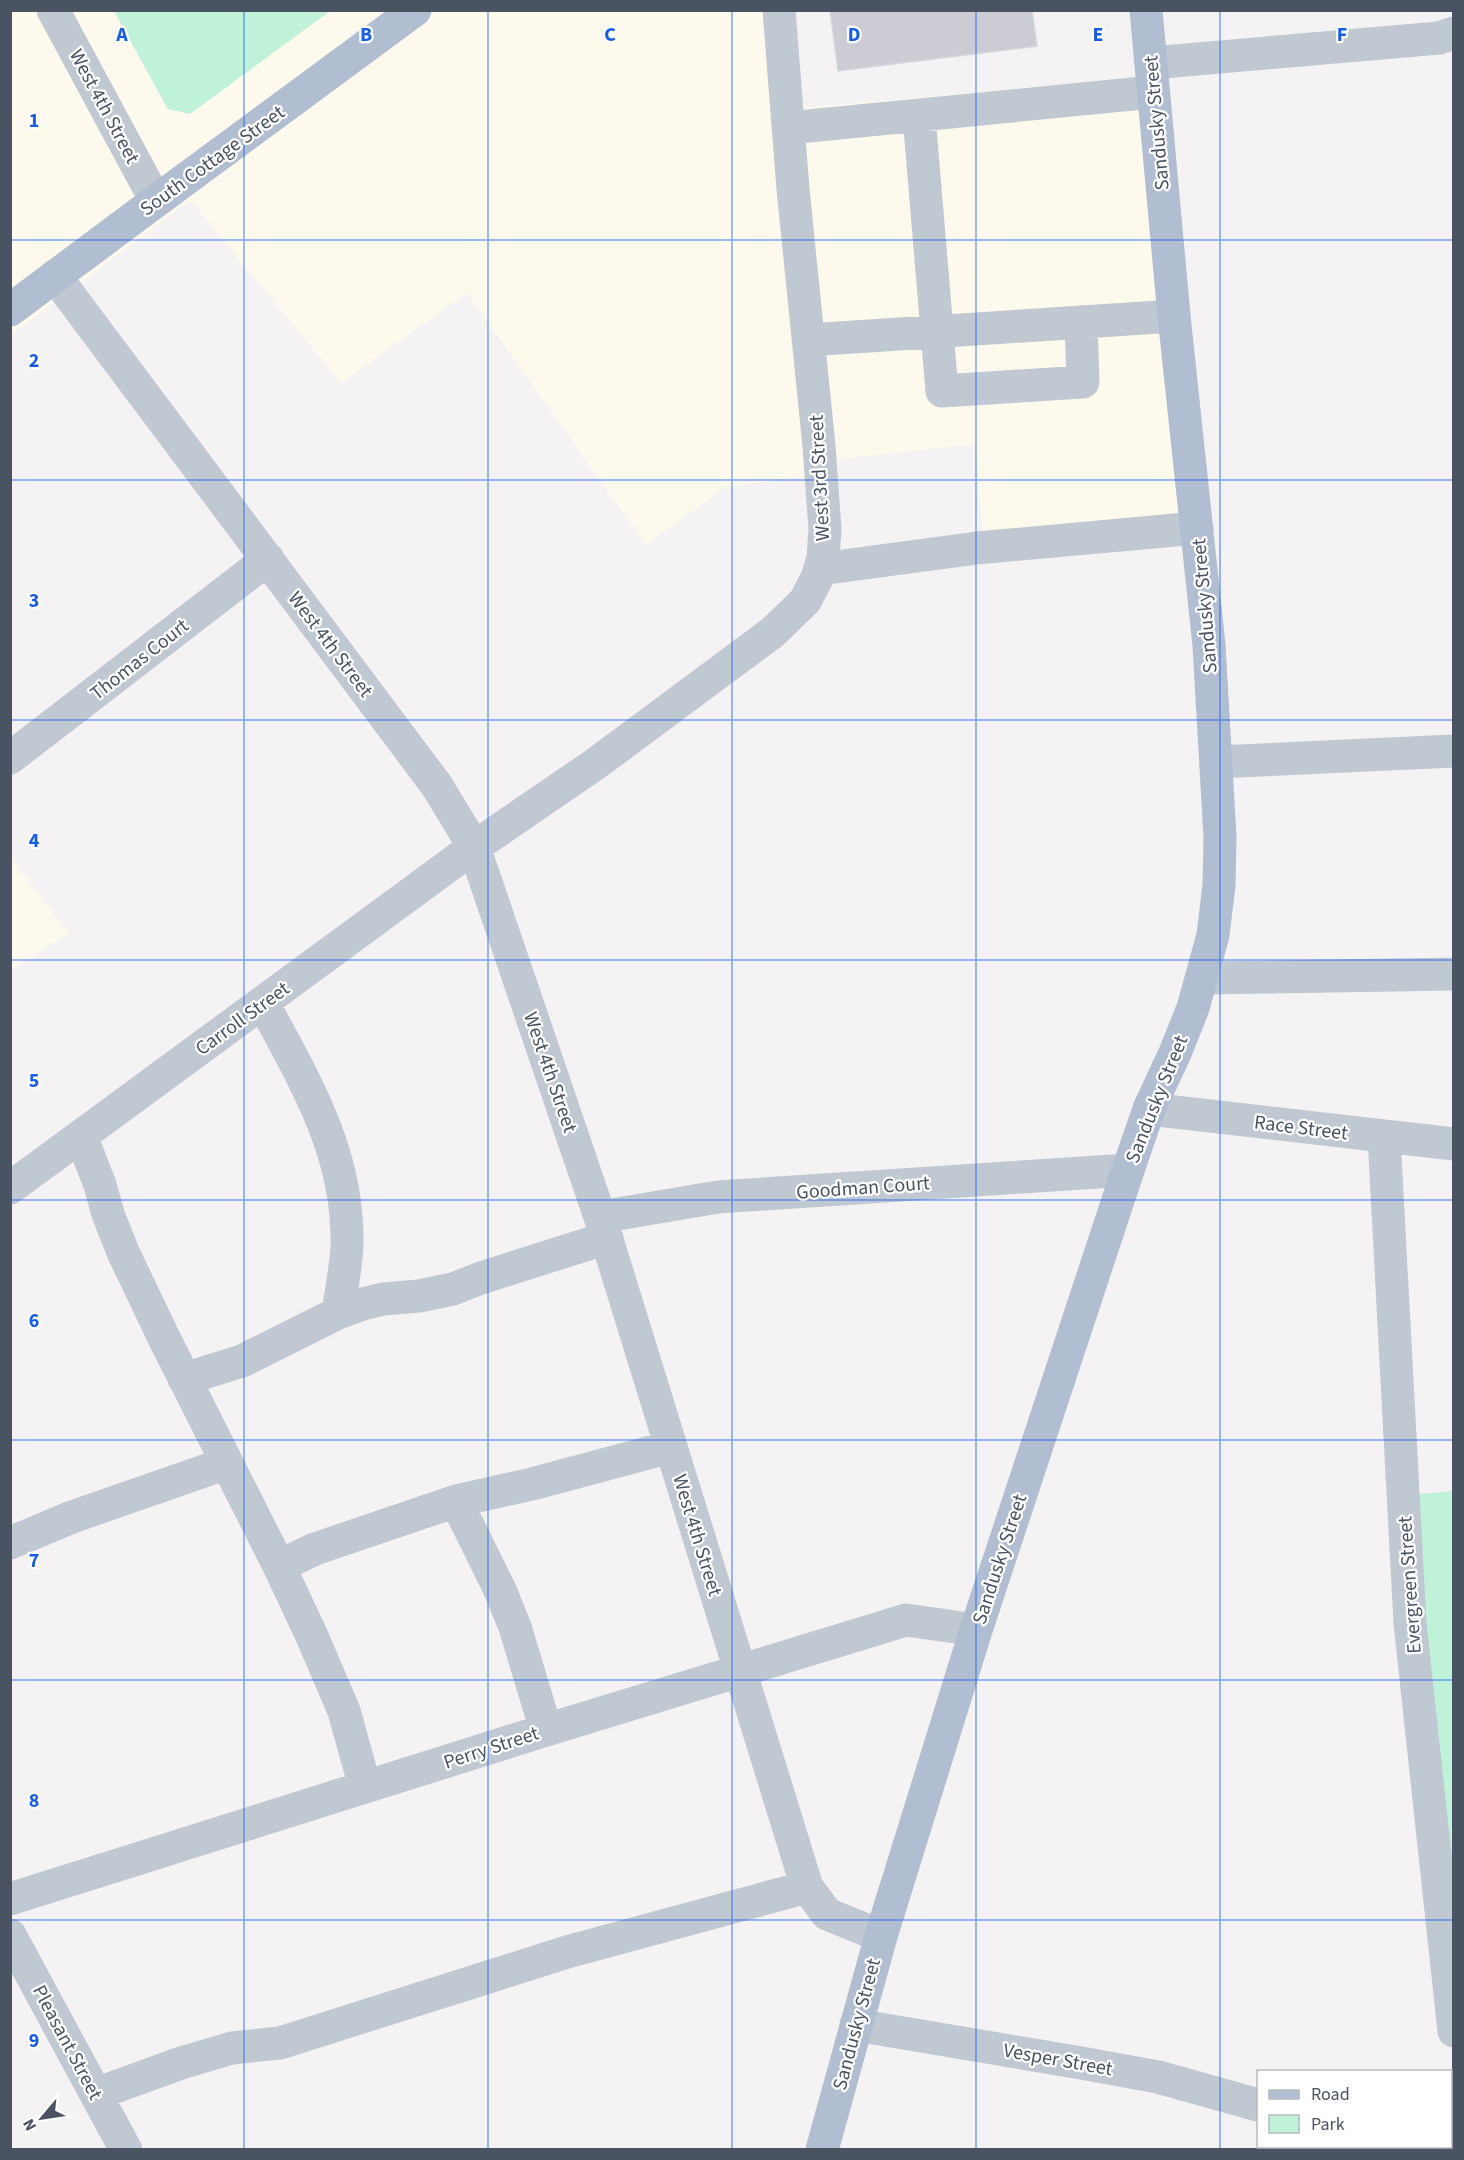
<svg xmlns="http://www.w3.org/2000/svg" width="1464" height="2160" font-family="'Source Sans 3',sans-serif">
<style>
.commercial{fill:#fdfaed}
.green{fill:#c0f2d9}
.building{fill:#cccdd4;stroke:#d6d7dd;stroke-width:1.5}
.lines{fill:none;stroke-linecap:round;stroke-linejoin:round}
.minor{stroke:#c0c8d2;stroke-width:33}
.major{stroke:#b1bed1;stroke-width:33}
.grid{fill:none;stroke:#135cee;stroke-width:1.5;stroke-opacity:0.55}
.labels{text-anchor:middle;stroke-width:4.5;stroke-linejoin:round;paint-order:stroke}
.street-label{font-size:20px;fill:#495361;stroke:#fff}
.grid-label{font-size:20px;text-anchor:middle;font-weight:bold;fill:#135cee;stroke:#fff;stroke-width:4.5;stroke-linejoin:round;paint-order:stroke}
</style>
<rect width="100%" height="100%" fill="#f4f2f2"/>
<!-- commercial -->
<path class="commercial" d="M11 11H114L167 109 190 114 330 11H791L804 108 1165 75 1207 536 985 561 975 444 838 459V473L727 486 646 545 467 293 341 383 190 200 11 335Z
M11 857 69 934 11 970Z"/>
<!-- green -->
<path class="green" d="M114 11H330L190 114 168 109Z
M1453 1491V1889L1410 1495Z"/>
<!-- building -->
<path class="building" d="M830 10H1032L1037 46 838 71Z"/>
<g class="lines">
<!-- minor -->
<path class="minor" d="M53 10 156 201
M1151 63 1439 38 1454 33
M919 116 942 391 1083 382 1081 322
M788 128 1153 92
M55 276 437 786 474 847 600 1217 807 1887 827 1914 881 1936
M808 340 1174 316
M820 569 977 548 1197 528
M10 758 268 559
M1217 762 1454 751
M1202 978 1454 974
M263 1003C305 1082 349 1152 347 1246 346 1268 341 1291 338 1313
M1149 1109 1454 1144
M81 1136 100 1185 108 1214 123 1252 164 1338 279 1566 311 1634 344 1711 365 1787
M1384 1137 1410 1623 1454 2031
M10 1188 474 847 594 765 773 632 805 601 817 578 823 558 825 529 819 446 793 189 779 10
M600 1217 718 1197 1128 1170
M184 1379 242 1361 338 1313 363 1304 383 1299 419 1296 453 1289 481 1278 607 1238
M456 1501 500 1590 515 1627 546 1730
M10 1543 72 1517 227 1463
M279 1566 315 1549 456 1501 532 1484 670 1447
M10 1899 546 1730 906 1620 976 1630
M10 1935 126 2150
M856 2025 1081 2063 1158 2077 1258 2105
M96 2094 181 2063 232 2048 280 2043 567 1952 807 1887
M1413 2146 1424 2150"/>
<!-- major -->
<path class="major" d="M10 310 156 201 415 10
M822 2150 881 1936 976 1630 1128 1170 1149 1109 1175 1053 1193 1008 1213 935 1219 885 1220 837 1209 645 1174 316 1146 10"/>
</g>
<!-- grid -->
<path class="grid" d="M244 10V2150M488 10V2150M732 10V2150M976 10V2150M1220 10V2150M10 240H1454M10 480H1454M10 720H1454M10 960H1454M10 1200H1454M10 1440H1454M10 1680H1454M10 1920H1454"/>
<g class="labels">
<!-- street labels -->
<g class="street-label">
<text transform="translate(105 106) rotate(62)" y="7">West 4th Street</text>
<text transform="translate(1156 123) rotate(-95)" y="7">Sandusky Street</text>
<text transform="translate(212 160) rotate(-36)" y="7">South Cottage Street</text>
<text transform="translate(819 478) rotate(-93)" y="7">West 3rd Street</text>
<text transform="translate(1204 606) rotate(-95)" y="7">Sandusky Street</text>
<text transform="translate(331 644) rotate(53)" y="7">West 4th Street</text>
<text transform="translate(139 659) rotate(-38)" y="7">Thomas Court</text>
<text transform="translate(242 1018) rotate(-36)" y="7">Carroll Street</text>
<text transform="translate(551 1072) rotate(71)" y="7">West 4th Street</text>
<text transform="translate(1156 1099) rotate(-68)" y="7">Sandusky Street</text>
<text transform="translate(1301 1127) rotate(7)" y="7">Race Street</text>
<text transform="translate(863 1187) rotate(-4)" y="7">Goodman Court</text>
<text transform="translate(698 1535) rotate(73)" y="7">West 4th Street</text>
<text transform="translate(999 1559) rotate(-72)" y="7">Sandusky Street</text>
<text transform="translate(1409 1585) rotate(-94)" y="7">Evergreen Street</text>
<text transform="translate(491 1747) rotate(-18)" y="7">Perry Street</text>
<text transform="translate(856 2024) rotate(-75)" y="7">Sandusky Street</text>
<text transform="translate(68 2042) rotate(62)" y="7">Pleasant Street</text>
<text transform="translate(1058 2059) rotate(10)" y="7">Vesper Street</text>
</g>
</g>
<g class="grid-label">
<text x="122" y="41">A</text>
<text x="366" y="41">B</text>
<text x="610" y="41">C</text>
<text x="854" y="41">D</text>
<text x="1098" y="41">E</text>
<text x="1342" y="41">F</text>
<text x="34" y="127">1</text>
<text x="34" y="367">2</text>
<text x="34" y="607">3</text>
<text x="34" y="847">4</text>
<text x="34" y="1087">5</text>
<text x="34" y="1327">6</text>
<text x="34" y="1567">7</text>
<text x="34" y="1807">8</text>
<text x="34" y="2047">9</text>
</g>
<!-- border -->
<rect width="1464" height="2160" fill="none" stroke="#495361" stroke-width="24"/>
<!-- legend -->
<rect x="1257" y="2070" width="195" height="78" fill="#ffffff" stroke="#b6bac0" stroke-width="1.5"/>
<rect x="1269" y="2090" width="30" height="9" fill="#b1bed1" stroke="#b6bac0" stroke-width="1.5"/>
<text x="1311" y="2100" font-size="18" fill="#495361">Road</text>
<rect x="1269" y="2115" width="30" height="18" fill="#c0f2d9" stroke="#b6bac0" stroke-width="1.5"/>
<text x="1311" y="2130" font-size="18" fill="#495361">Park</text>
<!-- north arrow -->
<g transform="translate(42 2118) rotate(241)" stroke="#ffffff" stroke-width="4.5" paint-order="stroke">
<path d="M0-4.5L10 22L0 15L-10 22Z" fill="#495361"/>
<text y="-9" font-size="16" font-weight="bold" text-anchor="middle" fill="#495361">N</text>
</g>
</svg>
